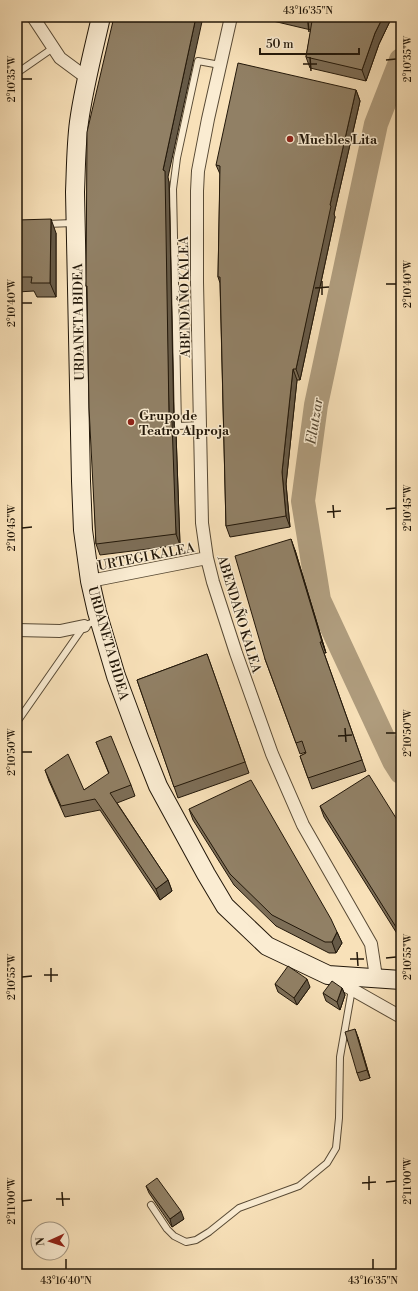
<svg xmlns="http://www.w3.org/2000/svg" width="418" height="1291" font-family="'Libre Bodoni',serif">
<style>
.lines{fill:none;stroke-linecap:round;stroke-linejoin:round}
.river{stroke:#af9c7d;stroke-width:24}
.lane-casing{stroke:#584a35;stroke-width:8}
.street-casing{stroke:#584a35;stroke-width:14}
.secondary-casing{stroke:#221709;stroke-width:20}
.lane{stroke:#faecd2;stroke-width:6}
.street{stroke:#faecd2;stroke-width:12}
.secondary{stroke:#faecd2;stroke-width:18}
.wall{fill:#7d6e57;stroke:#221709}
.shaded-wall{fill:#665a47;stroke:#221709}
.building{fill:#918065;stroke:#221709}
.ticks{fill:none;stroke:#221709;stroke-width:1.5}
.poi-dot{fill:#8f2418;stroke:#faecd2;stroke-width:1.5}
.labels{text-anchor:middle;stroke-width:3;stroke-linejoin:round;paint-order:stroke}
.poi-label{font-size:13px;font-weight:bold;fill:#221709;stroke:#faecd2;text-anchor:start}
.street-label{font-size:13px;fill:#221709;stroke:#faecd2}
.water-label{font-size:14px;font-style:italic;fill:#5a4c37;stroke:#faecd2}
.neatline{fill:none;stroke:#221709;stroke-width:1.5}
.ticks-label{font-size:10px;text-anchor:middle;fill:#221709}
</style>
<rect width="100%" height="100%" fill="#f8e1b9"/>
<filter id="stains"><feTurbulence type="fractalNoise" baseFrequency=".005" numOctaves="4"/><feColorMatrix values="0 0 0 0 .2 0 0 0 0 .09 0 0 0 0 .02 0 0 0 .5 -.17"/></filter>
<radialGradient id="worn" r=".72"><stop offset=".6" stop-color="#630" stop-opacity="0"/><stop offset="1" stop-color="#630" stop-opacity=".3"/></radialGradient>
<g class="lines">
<!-- river -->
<path class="river" d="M401 60 376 124 316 405 303 501 319 600 394 761 401 772"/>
<defs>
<path id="lane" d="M17 73 53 48
M46 224 74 223
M200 425 178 426 173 189 177 158 198 61 220 65
M17 722 84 626 98 620
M151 1205 167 1229 174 1236 186 1242 196 1240 209 1232 239 1208 299 1186 327 1163 336 1148 339 1118 340 1057 352 989"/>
<path id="street" d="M33 17 60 58 87 78
M231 17 208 119 198 171 197 191V282L202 523 207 558 213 582 236 653 272 754 303 825 371 944 376 977
M90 581 207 558
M17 630 60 631 84 626
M332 978 401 1017"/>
<path id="secondary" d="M101 17C93 52 84 86 79 122 76 145 76 168 75 192L81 481 83 530 90 581 97 612 116 676 139 738 158 786 206 874 225 906 267 946 328 975 401 980"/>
</defs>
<!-- lane casing -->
<use href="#lane" class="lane-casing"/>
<!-- street casing -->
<use href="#street" class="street-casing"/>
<!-- secondary casing -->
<use href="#secondary" class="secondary-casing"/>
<!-- lane -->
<use href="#lane" class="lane"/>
<!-- street -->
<use href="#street" class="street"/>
<!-- secondary -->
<use href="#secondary" class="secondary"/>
</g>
<!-- wall -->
<path class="wall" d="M112 17 169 182 174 426 176 433 180 545 100 555 96 544 87 289 86 286 113 23 112 20Z
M256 17H392L379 44 366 81 310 68 306 57 311 30Z
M356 90 360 101 334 214 335 217 300 380H297L286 484 290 527 230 537 226 526 220 283 218 277 220 174 216 165Z
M17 220 56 233V297H37L34 291 17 292Z
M295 550 326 653H324L366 771 312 789 300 756 306 753V752L300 754 265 659Z
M207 654 249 773 178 798 137 680Z
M96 742 131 785 135 796 117 803 168 880 172 891 160 900 100 810 65 817 49 781 45 770 84 790 109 774Z
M320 806 401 826V940L324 817Z
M189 809 337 932 342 943 336 953H329L276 926 234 885 193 820Z
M275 984 310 987 297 1005 278 992Z
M342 988 345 995 340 1010 326 1001 323 993Z
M358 1037 370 1078 360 1081 357 1073Z
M146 1186 184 1219 172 1227 149 1193Z"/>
<!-- shaded-wall -->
<path class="shaded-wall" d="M196 17H203L168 177 169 182 174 426 176 433 180 545 176 534 169 415 163 170Z
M383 17H392L379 44 366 81 362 70 375 33Z
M356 90 360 101 334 214 335 217 300 380 296 369 330 205Z
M51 219 56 233V297L50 283Z
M293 369 297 380 286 484 290 527 286 516 282 472Z
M291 539 295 550 326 653 322 642Z
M168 880 172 891 160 900 156 889Z
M337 932 342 943 336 953 332 942Z
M307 979 310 987 297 1005 294 998Z
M342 988 345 995 340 1010 337 1002Z
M355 1029 358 1037 370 1078 367 1070Z
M181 1211 184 1219 172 1227 170 1219Z"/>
<!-- building -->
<path class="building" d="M112 17H196L163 170 165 171 169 415 172 422 176 534 96 544 89 408 87 286H86L87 132 113 21 112 20Z
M297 17H383L375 33 362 70 306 57 312 21Z
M238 63 356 90 330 205 331 206 296 369H293L282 472 286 516 226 526 220 277H218L220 166 216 165Z
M51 219 50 283H31L32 277H17V220Z
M291 539 322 642H320L362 760 308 778 300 756 306 753 302 741 296 743 265 659 235 556Z
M207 654 245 762 174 787 137 680Z
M111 736 131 785 110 793 168 880 156 889 95 799 61 806 45 770 68 754 84 790 109 773 96 742Z
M369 775 401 826V935L320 806Z
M251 780 331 919 337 932 332 942H325L272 915 230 874 189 809Z
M288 966 307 979 294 998 275 984Z
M332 981 342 988 337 1002 323 993Z
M355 1029 367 1070 357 1073 345 1032Z
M157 1178 181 1211 170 1219 146 1186Z"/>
<!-- ticks -->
<path class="ticks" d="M308 22 309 32M310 57 311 71M386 60 396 59M303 64H317M22 79H32M322 281V295M386 284H396M315 288 329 287M22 303H32M333 505 334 518M386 509 396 508M327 512 341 511M22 528 32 527M345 728 346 742M386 733H396M338 736 352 735M22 752H32M357 952 358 966M386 958 396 957M350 959H364M51 968V982M44 975H58M22 977 32 976M369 1176V1190M386 1182 396 1181M362 1183 376 1182M62 1192 63 1206M56 1199H70M22 1201 32 1200M66 1259V1269M373 1259V1269"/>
<!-- markers -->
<g class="poi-dot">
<circle cx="290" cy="139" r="4"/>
<circle cx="131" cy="422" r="4"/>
</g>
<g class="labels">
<!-- poi labels -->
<g class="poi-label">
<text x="298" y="144">Muebles Lita</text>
<text x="139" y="420">Grupo de<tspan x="139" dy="15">Teatro Alproja</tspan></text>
</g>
<!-- street labels -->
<g class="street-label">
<text transform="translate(184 297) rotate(-91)" y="5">ABENDAÑO KALEA</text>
<text transform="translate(78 322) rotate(-91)" y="5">URDANETA BIDEA</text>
<text transform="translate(146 556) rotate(-11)" y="5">URTEGI KALEA</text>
<text transform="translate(240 614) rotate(73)" y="5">ABENDAÑO KALEA</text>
<text transform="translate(109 643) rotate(74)" y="5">URDANETA BIDEA</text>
</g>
<!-- water labels -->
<g class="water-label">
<text transform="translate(314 421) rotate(-81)" y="5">Elutzar</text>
</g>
</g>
<!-- margin -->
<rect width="418" height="1291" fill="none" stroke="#f8e1b9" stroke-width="44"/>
<!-- north arrow -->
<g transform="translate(50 1241) rotate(267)"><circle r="19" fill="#faecd2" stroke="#a49782"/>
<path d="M0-3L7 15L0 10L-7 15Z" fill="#8f2418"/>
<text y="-6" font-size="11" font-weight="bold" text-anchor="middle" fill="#221709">N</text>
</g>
<!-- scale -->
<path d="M260 48v6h99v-6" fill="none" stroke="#221709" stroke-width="2"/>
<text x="266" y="48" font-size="12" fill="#221709" stroke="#faecd2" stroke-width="3" paint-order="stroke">50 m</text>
<rect x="22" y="22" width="374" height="1247" class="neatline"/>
<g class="ticks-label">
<text x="308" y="14">43°16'35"N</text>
<text transform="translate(407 59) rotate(-90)" y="4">2°10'35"W</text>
<text transform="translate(11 79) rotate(-90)" y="4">2°10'35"W</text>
<text transform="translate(407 284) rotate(-90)" y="4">2°10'40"W</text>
<text transform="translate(11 303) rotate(-90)" y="4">2°10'40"W</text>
<text transform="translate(407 508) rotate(-90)" y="4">2°10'45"W</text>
<text transform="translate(11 528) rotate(-90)" y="4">2°10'45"W</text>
<text transform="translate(407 733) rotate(-90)" y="4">2°10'50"W</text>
<text transform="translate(11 752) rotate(-90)" y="4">2°10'50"W</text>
<text transform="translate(407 957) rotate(-90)" y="4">2°10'55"W</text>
<text transform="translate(11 977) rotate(-90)" y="4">2°10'55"W</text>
<text transform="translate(407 1181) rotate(-90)" y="4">2°11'00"W</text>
<text transform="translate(11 1201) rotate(-90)" y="4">2°11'00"W</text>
<text x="66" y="1284">43°16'40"N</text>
<text x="373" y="1284">43°16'35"N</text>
</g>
<rect width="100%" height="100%" filter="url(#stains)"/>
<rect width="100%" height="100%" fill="url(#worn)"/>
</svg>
